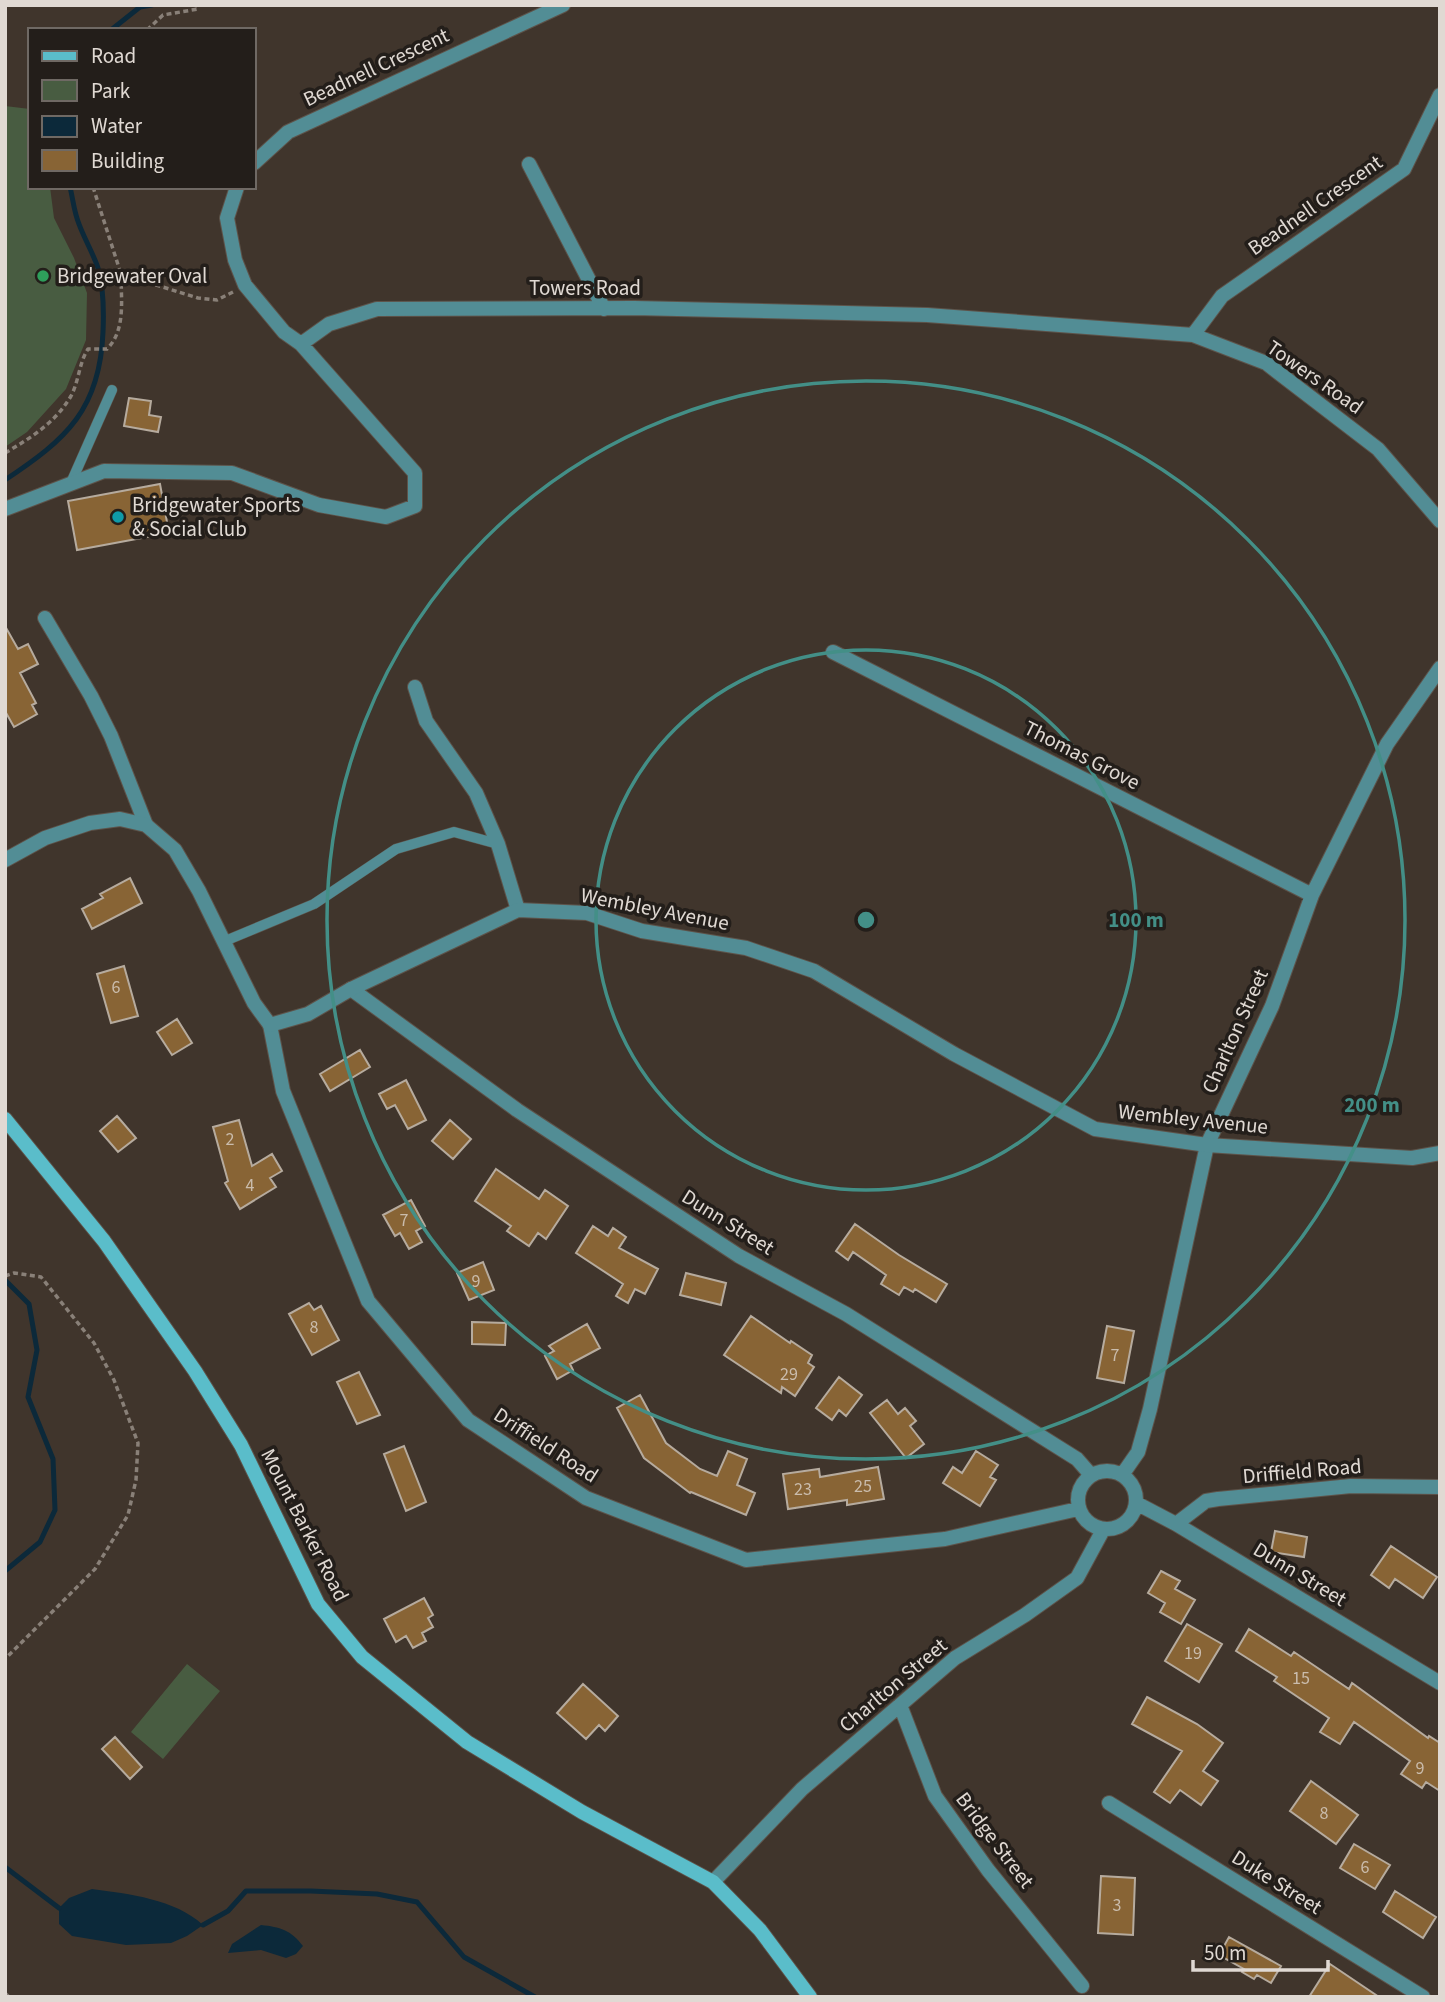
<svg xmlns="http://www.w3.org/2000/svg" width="1445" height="2002" font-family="'Source Sans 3',sans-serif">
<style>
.green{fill:#485c41}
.water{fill:#0c293a}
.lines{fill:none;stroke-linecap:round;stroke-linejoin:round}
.stream{stroke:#0c293a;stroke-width:5}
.building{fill:#886435;stroke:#b6ab9e;stroke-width:2}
.service-casing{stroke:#5d534a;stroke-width:11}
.minor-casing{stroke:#5d534a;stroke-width:16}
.tertiary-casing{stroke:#5d534a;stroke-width:16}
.secondary-casing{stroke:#5d534a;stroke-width:16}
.path{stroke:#898078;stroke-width:3.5;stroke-dasharray:5 3.5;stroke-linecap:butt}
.service{stroke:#528d95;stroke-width:10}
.minor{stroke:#528d95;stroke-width:14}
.tertiary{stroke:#528d95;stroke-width:14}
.secondary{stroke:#5abdca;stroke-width:14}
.ring{fill:none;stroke:#438f87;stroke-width:3.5}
.leisure-dot{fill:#2e9e5b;stroke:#231e1a;stroke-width:2.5}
.culture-dot{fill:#0f9aa8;stroke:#231e1a;stroke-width:2.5}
.labels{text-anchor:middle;stroke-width:7;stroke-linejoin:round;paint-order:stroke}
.number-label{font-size:18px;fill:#cabcac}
.street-label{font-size:21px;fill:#e0d9d3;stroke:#231e1a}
.poi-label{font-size:21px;fill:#e0d9d3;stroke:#231e1a;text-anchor:start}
.centre{fill:#438f87;stroke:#231e1a;stroke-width:3.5}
.ring-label{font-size:21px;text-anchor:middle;font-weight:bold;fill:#438f87;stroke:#231e1a;stroke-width:7;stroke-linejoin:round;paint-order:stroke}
</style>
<rect width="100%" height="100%" fill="#40352c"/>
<!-- green -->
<path class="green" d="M5 106 30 109V187H50L54 218 74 258 87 293 86 340 66 389 27 432 5 447Z
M187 1664 220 1691 163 1759 131 1732Z"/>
<!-- water -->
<path class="water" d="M92 1889C129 1894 175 1899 203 1925L187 1936 171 1943 126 1945 72 1936 59 1924V1908L69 1898Z
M261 1925C280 1927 291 1930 303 1946L296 1954 286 1958 261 1950 228 1953 232 1944Z"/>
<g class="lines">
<!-- stream -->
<path class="stream" d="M111 30 140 7 152 5
M5 480C67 439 100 409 103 332 104 310 104 289 98 268 93 253 84 238 79 224 74 212 73 199 70 187
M5 1280 29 1304 37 1350 28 1397 53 1459 55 1510 40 1542 5 1571
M5 1867 59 1908
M203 1925 228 1911 246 1891H311L377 1894 417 1902 464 1957 535 1997"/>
</g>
<!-- building -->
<path class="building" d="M129 398 151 401 149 415 161 417 158 432 124 426Z
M160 484 169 533 77 550 68 501Z
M5 626 18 649 28 644 38 664 20 673 36 703 32 705 37 714 14 727 5 711Z
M130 878 142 903 92 929 82 909 103 898 100 894Z
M124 966 138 1016 111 1023 97 974Z
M177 1019 192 1043 172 1055 157 1032Z
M360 1050 370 1067 330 1091 320 1074Z
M406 1080 426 1120 408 1129 395 1105 387 1109 379 1094Z
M117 1116 136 1138 118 1152 100 1131Z
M239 1120 252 1166 272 1154 282 1171 270 1178 276 1187 240 1209 225 1183 228 1181 213 1127Z
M450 1120 471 1139 453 1159 432 1141Z
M496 1169 539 1199 545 1190 568 1206 546 1239 538 1233 529 1246 507 1231 511 1226 475 1201Z
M411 1200 425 1226 416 1231 422 1242 409 1249 400 1233 395 1236 383 1215Z
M855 1224 899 1255 947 1284 936 1302 915 1289 913 1292 904 1287 899 1295 881 1284 886 1275 853 1252 848 1260 836 1251Z
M593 1226 608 1236 613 1228 626 1237 619 1248 658 1269 645 1294 635 1289 628 1303 616 1296 623 1284 576 1253Z
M483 1262 494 1290 469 1300 457 1273Z
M686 1273 726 1283 721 1305 680 1295Z
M309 1303 314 1310 321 1306 339 1340 312 1355 289 1314Z
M751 1316 790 1343 791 1341 812 1355 808 1363 814 1367 795 1396 782 1387 781 1393 724 1355Z
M472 1322 506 1323 505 1345 472 1344Z
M587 1324 600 1348 570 1364 573 1370 557 1379 545 1356 554 1351 549 1346Z
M1107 1326 1134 1331 1124 1383 1097 1378Z
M359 1372 380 1415 357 1424 337 1382Z
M839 1377 862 1395 846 1416 839 1410 832 1420 816 1408Z
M640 1395 666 1443 700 1469 717 1476 728 1451 747 1459 737 1485 755 1493 746 1515 691 1492 690 1493 644 1458 617 1408Z
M887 1400 898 1414 905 1408 916 1421 910 1426 924 1444 906 1458 870 1413Z
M404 1446 426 1502 406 1511 384 1454Z
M976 1451 998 1465 990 1477 996 1480 980 1506 943 1483 953 1467 962 1473Z
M878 1467 884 1499 847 1505V1500L788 1509 783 1474 819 1469 820 1477Z
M1275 1531 1307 1537 1304 1557 1271 1552Z
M1391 1546 1437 1577 1423 1598 1395 1579 1389 1588 1371 1575Z
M1161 1571 1180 1581 1175 1589 1195 1600 1181 1624 1160 1612 1165 1603 1148 1593Z
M424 1598 433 1615 428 1618 433 1627 422 1633 426 1641 413 1648 406 1636 396 1642 384 1619Z
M1187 1624 1222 1644 1199 1682 1165 1661Z
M1249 1629 1291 1656 1294 1652 1349 1689 1352 1683 1428 1738 1429 1736 1440 1743V1791L1426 1782 1422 1788 1401 1774 1410 1761 1354 1722 1340 1744 1320 1732 1329 1718 1274 1681 1277 1677 1236 1651Z
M583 1684 618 1716 605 1731 599 1725 586 1739 557 1713Z
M1147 1697 1197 1724 1223 1743 1203 1771 1218 1781 1201 1805 1180 1790 1170 1803 1154 1792 1182 1751 1132 1724Z
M115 1737 142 1767 130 1779 102 1749Z
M1311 1781 1358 1815 1336 1844 1290 1811Z
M1354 1844 1390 1865 1375 1889 1340 1868Z
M1101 1876 1135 1878 1133 1935 1098 1933Z
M1395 1891 1436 1917 1423 1938 1383 1912Z
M1229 1937 1281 1966 1271 1983 1257 1975 1254 1979 1242 1972 1244 1969 1219 1955Z
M1330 1964 1379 1997H1309Z"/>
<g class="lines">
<defs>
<path id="service" d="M70 485 112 390
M225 941 314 904 396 849 454 832 498 844"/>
<path id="minor" d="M254 163 288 132 563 5
M529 164 604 309
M237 187 227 218 235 260 245 285 284 332 301 344
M1193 335 1222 296 1404 169 1440 95
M5 509 104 471 232 473 319 505 386 517 415 506V473L301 344 329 324 377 309 634 308 927 315 1193 335 1266 363 1378 449 1440 521
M45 618 91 696 111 736 146 825
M833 652 1312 895
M415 687 426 721 476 793 498 844 518 910
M351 989 517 1110 739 1256 846 1314 1077 1459 1091 1475
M270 1025 283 1091 368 1301 468 1420 586 1498 746 1560 945 1539 1078 1509
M1078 1500a29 29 0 1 1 58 0a29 29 0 1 1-58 0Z
M1122 1475 1138 1452 1150 1409 1207 1145 1272 1006 1312 895 1387 744 1440 668
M1136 1503 1176 1524 1440 1683
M1176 1524 1206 1501 1218 1499 1351 1486 1440 1487
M900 1705 935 1796 988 1870 1082 1986
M1109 1803 1423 1997
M713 1882 802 1789 955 1658 1025 1615 1077 1578 1103 1530"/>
<path id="tertiary" d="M5 860 45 838 90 823 120 819 146 825 175 850 199 891 254 1003 270 1025 308 1014 351 989 518 910 587 913 642 931 746 948 814 971 954 1054 1095 1129 1207 1145 1412 1158 1440 1153"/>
<path id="secondary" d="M5 1119 104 1241 195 1371 241 1445 318 1604 362 1657 467 1742 582 1812 713 1882 760 1930 810 1997"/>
</defs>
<!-- service casing -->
<use href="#service" class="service-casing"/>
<!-- minor casing -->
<use href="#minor" class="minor-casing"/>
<!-- tertiary casing -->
<use href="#tertiary" class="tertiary-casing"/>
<!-- secondary casing -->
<use href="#secondary" class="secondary-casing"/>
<!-- path -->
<path class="path" d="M147 30 163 15 198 9 197 5
M93 187 121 274
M5 453C32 437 55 423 71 396 79 381 79 363 88 349H107C126 330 121 300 121 274L198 298 217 300 233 292
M5 1276 14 1273 41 1277 94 1343 114 1380 138 1443 136 1480 128 1515 95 1569 5 1659
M5 1993 9 1997"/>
<!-- service -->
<use href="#service" class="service"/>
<!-- minor -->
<use href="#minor" class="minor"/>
<!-- tertiary -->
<use href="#tertiary" class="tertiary"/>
<!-- secondary -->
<use href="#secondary" class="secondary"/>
</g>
<!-- distance rings -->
<g class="ring">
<circle cx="866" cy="920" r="270"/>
<circle cx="866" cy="920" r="539"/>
</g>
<!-- markers -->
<circle class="leisure-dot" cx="43" cy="276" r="7"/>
<circle class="culture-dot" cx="118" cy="517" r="7"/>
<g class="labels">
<!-- number labels -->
<g class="number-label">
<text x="116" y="993">6</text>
<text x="230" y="1145">2</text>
<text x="250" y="1191">4</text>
<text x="404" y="1226">7</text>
<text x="476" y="1287">9</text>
<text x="314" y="1333">8</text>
<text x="1115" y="1361">7</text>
<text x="789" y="1380">29</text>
<text x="863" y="1492">25</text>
<text x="803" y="1495">23</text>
<text x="1193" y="1659">19</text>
<text x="1301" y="1684">15</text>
<text x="1420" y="1774">9</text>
<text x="1324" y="1819">8</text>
<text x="1365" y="1873">6</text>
<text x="1117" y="1911">3</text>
</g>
<!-- street labels -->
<g class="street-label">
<text transform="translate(376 67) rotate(-25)" y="7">Beadnell Crescent</text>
<text transform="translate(1315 205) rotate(-35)" y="7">Beadnell Crescent</text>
<text x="585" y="295">Towers Road</text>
<text transform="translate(1315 377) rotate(35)" y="7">Towers Road</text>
<text transform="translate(1082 755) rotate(27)" y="7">Thomas Grove</text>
<text transform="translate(655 909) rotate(11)" y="7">Wembley Avenue</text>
<text transform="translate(1235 1031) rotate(-66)" y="7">Charlton Street</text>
<text transform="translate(1193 1119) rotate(6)" y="7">Wembley Avenue</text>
<text transform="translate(728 1222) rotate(32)" y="7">Dunn Street</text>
<text transform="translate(546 1445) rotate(33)" y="7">Driffield Road</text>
<text transform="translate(1302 1471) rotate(-5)" y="7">Driffield Road</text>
<text transform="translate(305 1525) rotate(63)" y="7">Mount Barker Road</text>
<text transform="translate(1300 1574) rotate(31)" y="7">Dunn Street</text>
<text transform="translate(893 1685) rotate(-40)" y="7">Charlton Street</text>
<text transform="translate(995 1840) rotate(53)" y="7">Bridge Street</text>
<text transform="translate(1277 1882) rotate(32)" y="7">Duke Street</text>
</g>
<!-- poi labels -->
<g class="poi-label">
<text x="57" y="283">Bridgewater Oval</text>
<text x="132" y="512">Bridgewater Sports<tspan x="132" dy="24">&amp; Social Club</tspan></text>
</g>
</g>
<circle cx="866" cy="920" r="10" class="centre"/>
<g class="ring-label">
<text x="1136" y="927">100 m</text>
<text x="1372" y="1112">200 m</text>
</g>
<!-- border -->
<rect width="1445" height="2002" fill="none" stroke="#e0d9d3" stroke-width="14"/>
<!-- legend -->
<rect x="28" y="28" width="228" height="161" fill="#231e1a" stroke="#6f6964" stroke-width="2"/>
<rect x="42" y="51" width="35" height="10" fill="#5abdca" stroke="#6f6964" stroke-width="2"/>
<text x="91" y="63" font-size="21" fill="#e0d9d3">Road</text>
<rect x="42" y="80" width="35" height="21" fill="#485c41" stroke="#6f6964" stroke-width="2"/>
<text x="91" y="98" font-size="21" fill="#e0d9d3">Park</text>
<rect x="42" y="116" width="35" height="21" fill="#0c293a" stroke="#6f6964" stroke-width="2"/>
<text x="91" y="133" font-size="21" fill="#e0d9d3">Water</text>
<rect x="42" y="150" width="35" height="21" fill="#886435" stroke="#6f6964" stroke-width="2"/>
<text x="91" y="168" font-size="21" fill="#e0d9d3">Building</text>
<!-- scale -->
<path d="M1193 1960v10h135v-10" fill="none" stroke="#e0d9d3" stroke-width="3.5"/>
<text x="1204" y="1960" font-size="21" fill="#e0d9d3" stroke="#231e1a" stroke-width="5" paint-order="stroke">50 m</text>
</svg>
